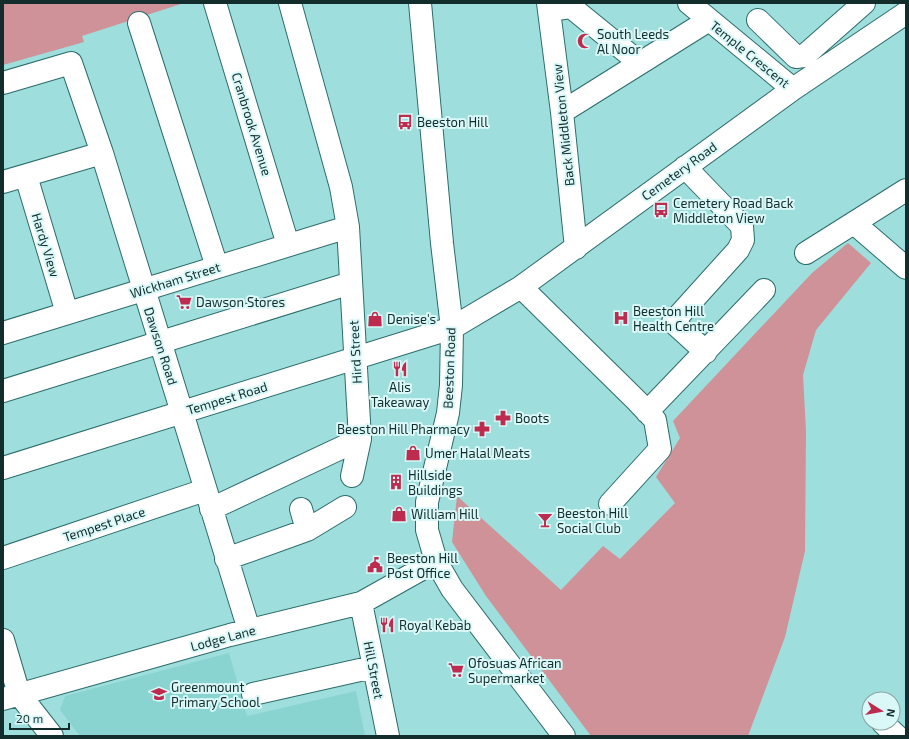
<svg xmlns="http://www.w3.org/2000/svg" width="909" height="739" font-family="'Exo 2',sans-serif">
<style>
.built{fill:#89d4d1}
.green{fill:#cf9298}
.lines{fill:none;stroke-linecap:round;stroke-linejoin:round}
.minor-casing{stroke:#2c6c6b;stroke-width:24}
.minor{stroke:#fff;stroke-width:22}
.labels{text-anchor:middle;stroke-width:4;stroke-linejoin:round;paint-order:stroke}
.poi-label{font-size:13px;fill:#132d2d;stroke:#d9f8f7;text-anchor:start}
.street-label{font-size:13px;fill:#132d2d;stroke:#d9f8f7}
</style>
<rect width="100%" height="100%" fill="#9ededc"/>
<!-- built -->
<path class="built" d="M229 653 247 716 356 691 365 736H80L60 710 65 696Z"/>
<!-- green -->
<path class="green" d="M3 3H184L82 36 84 42 3 65Z
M848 243 871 263 816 330 803 375 806 431 805 551 785 637 748 736H591L486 596 452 542 457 496 561 590 603 546 620 559 675 503 656 477 680 438 673 421 812 273Z"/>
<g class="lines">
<defs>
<path id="minor" d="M215 3 288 245
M290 3 341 187 348 227 360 439 352 476
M420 3 442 243 452 328 451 385 448 413 427 502V530L436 561 452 589 564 736
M548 3 562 112 576 248
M689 3 793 89
M549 10 571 7 640 63
M758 20 796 57 804 56 864 3
M139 23 217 267
M3 83 71 63 102 153 249 630
M562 112 709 20
M685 167 742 226 743 240 738 250 673 322 706 352
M26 176 67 313
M3 182 102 153
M855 224 906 268
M806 253 906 190
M521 287 636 400 655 420 660 449 610 504
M3 333 348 227
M3 391 351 283
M647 412 764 290
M3 468 452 328 521 287 793 89 906 13
M211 509 360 439
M301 509 307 530
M3 558 205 490
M226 559 307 530 345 507
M361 603 388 736
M3 640 19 694 52 736
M253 694 373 667
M3 699 230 635 361 603 436 561
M883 723 897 736"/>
</defs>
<!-- minor casing -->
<use href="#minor" class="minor-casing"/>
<!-- minor -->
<use href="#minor" class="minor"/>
</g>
<!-- icons -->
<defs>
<symbol id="mosque-bare" viewBox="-9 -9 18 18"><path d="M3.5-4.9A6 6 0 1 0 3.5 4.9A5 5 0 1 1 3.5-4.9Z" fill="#bd2c4e" stroke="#d9f8f7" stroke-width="2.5" paint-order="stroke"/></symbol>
<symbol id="bus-bare" viewBox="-9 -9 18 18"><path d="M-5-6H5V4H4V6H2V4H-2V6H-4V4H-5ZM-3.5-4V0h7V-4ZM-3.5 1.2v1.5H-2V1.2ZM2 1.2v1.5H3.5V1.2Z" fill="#bd2c4e" stroke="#d9f8f7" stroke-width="2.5" paint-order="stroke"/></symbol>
<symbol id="supermarket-bare" viewBox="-9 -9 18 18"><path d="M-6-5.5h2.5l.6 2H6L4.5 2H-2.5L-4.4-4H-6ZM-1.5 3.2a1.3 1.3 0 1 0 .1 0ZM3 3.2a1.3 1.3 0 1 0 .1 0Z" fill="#bd2c4e" stroke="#d9f8f7" stroke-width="2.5" paint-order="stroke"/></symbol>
<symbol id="hospital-bare" viewBox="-9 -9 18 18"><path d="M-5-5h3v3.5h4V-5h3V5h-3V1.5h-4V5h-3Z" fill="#bd2c4e" stroke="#d9f8f7" stroke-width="2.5" paint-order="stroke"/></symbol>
<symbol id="shop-bare" viewBox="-9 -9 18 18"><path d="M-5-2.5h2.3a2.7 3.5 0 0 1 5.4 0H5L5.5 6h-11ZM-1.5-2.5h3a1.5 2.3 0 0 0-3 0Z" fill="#bd2c4e" stroke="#d9f8f7" stroke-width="2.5" paint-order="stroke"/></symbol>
<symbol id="restaurant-bare" viewBox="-9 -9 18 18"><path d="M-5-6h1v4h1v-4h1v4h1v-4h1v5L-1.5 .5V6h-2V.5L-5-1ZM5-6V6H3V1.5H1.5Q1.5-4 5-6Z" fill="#bd2c4e" stroke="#d9f8f7" stroke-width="2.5" paint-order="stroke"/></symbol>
<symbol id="pharmacy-bare" viewBox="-9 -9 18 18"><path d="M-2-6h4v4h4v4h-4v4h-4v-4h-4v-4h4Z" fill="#bd2c4e" stroke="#d9f8f7" stroke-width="2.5" paint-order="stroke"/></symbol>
<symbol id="building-bare" viewBox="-9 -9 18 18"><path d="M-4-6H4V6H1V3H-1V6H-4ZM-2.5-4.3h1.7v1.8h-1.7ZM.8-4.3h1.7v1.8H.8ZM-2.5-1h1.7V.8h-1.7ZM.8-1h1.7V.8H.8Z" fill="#bd2c4e" stroke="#d9f8f7" stroke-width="2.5" paint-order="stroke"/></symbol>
<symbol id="bar-bare" viewBox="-9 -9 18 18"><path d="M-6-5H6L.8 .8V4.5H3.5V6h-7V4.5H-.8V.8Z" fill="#bd2c4e" stroke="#d9f8f7" stroke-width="2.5" paint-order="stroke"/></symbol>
<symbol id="civic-bare" viewBox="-9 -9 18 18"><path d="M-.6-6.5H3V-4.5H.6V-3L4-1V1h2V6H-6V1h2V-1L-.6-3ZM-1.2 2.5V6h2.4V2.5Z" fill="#bd2c4e" stroke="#d9f8f7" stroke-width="2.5" paint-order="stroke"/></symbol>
<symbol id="school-bare" viewBox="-9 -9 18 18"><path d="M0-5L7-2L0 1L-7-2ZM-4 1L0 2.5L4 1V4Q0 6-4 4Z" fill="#bd2c4e" stroke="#d9f8f7" stroke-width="2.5" paint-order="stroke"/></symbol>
</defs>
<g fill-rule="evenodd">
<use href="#mosque-bare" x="574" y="30" width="22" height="22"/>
<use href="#bus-bare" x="394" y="111" width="22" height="22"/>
<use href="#bus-bare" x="650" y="199" width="22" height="22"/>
<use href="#supermarket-bare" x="173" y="291" width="22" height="22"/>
<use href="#hospital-bare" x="610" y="307" width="22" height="22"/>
<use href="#shop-bare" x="364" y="308" width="22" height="22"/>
<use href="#restaurant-bare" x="389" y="358" width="22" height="22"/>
<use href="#pharmacy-bare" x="492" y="407" width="22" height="22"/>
<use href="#pharmacy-bare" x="471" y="418" width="22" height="22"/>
<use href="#shop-bare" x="402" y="442" width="22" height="22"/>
<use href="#building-bare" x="385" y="471" width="22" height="22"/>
<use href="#shop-bare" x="388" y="503" width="22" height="22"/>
<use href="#bar-bare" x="534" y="509" width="22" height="22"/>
<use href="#civic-bare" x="364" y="554" width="22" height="22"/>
<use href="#restaurant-bare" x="376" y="614" width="22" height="22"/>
<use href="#supermarket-bare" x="445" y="659" width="22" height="22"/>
<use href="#school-bare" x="148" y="683" width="22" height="22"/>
</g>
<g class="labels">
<!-- poi labels -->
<g class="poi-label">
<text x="597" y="39">South Leeds<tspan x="597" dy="15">Al Noor</tspan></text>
<text x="417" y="127">Beeston Hill</text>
<text x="673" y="208">Cemetery Road Back<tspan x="673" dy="15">Middleton View</tspan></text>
<text x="196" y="307">Dawson Stores</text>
<text x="633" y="316">Beeston Hill<tspan x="633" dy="15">Health Centre</tspan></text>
<text x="387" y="324">Denise's</text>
<text x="400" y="392" text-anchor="middle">Alis<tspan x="400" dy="15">Takeaway</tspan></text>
<text x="515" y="423">Boots</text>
<text x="470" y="434" text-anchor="end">Beeston Hill Pharmacy</text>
<text x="425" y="458">Umer Halal Meats</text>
<text x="408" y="480">Hillside<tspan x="408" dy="15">Buildings</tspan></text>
<text x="557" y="518">Beeston Hill<tspan x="557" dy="15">Social Club</tspan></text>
<text x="411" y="519">William Hill</text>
<text x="387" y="563">Beeston Hill<tspan x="387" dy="15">Post Office</tspan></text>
<text x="399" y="630">Royal Kebab</text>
<text x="468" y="668">Ofosuas African<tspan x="468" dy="15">Supermarket</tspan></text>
<text x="171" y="692">Greenmount<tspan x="171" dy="15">Primary School</tspan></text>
</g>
<!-- street labels -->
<g class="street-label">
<text transform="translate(750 54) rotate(39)" y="5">Temple Crescent</text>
<text transform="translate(252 124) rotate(73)" y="5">Cranbrook Avenue</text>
<text transform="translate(563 125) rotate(-96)" y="5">Back Middleton View</text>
<text transform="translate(679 171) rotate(-36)" y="5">Cemetery Road</text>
<text transform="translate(46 245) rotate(73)" y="5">Hardy View</text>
<text transform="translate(175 280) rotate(-17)" y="5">Wickham Street</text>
<text transform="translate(161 346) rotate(72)" y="5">Dawson Road</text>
<text transform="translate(355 352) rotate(-93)" y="5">Hird Street</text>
<text transform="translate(449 368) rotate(-88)" y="5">Beeston Road</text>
<text transform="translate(227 398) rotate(-17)" y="5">Tempest Road</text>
<text transform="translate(104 524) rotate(-18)" y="5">Tempest Place</text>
<text transform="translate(223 638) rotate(-15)" y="5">Lodge Lane</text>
<text transform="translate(374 670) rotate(79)" y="5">Hill Street</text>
</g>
</g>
<!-- border -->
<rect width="909" height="739" fill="none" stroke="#132d2d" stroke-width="8"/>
<!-- north arrow -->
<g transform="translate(881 711) rotate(101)"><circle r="19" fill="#d9f8f7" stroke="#8aa7a6"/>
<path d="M0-3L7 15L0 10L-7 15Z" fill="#bd2c4e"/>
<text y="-6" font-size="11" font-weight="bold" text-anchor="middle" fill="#132d2d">N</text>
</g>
<!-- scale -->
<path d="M10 723v6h59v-6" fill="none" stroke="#132d2d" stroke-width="2"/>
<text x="16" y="723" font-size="12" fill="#132d2d" stroke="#d9f8f7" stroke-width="3" paint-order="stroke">20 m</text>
</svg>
